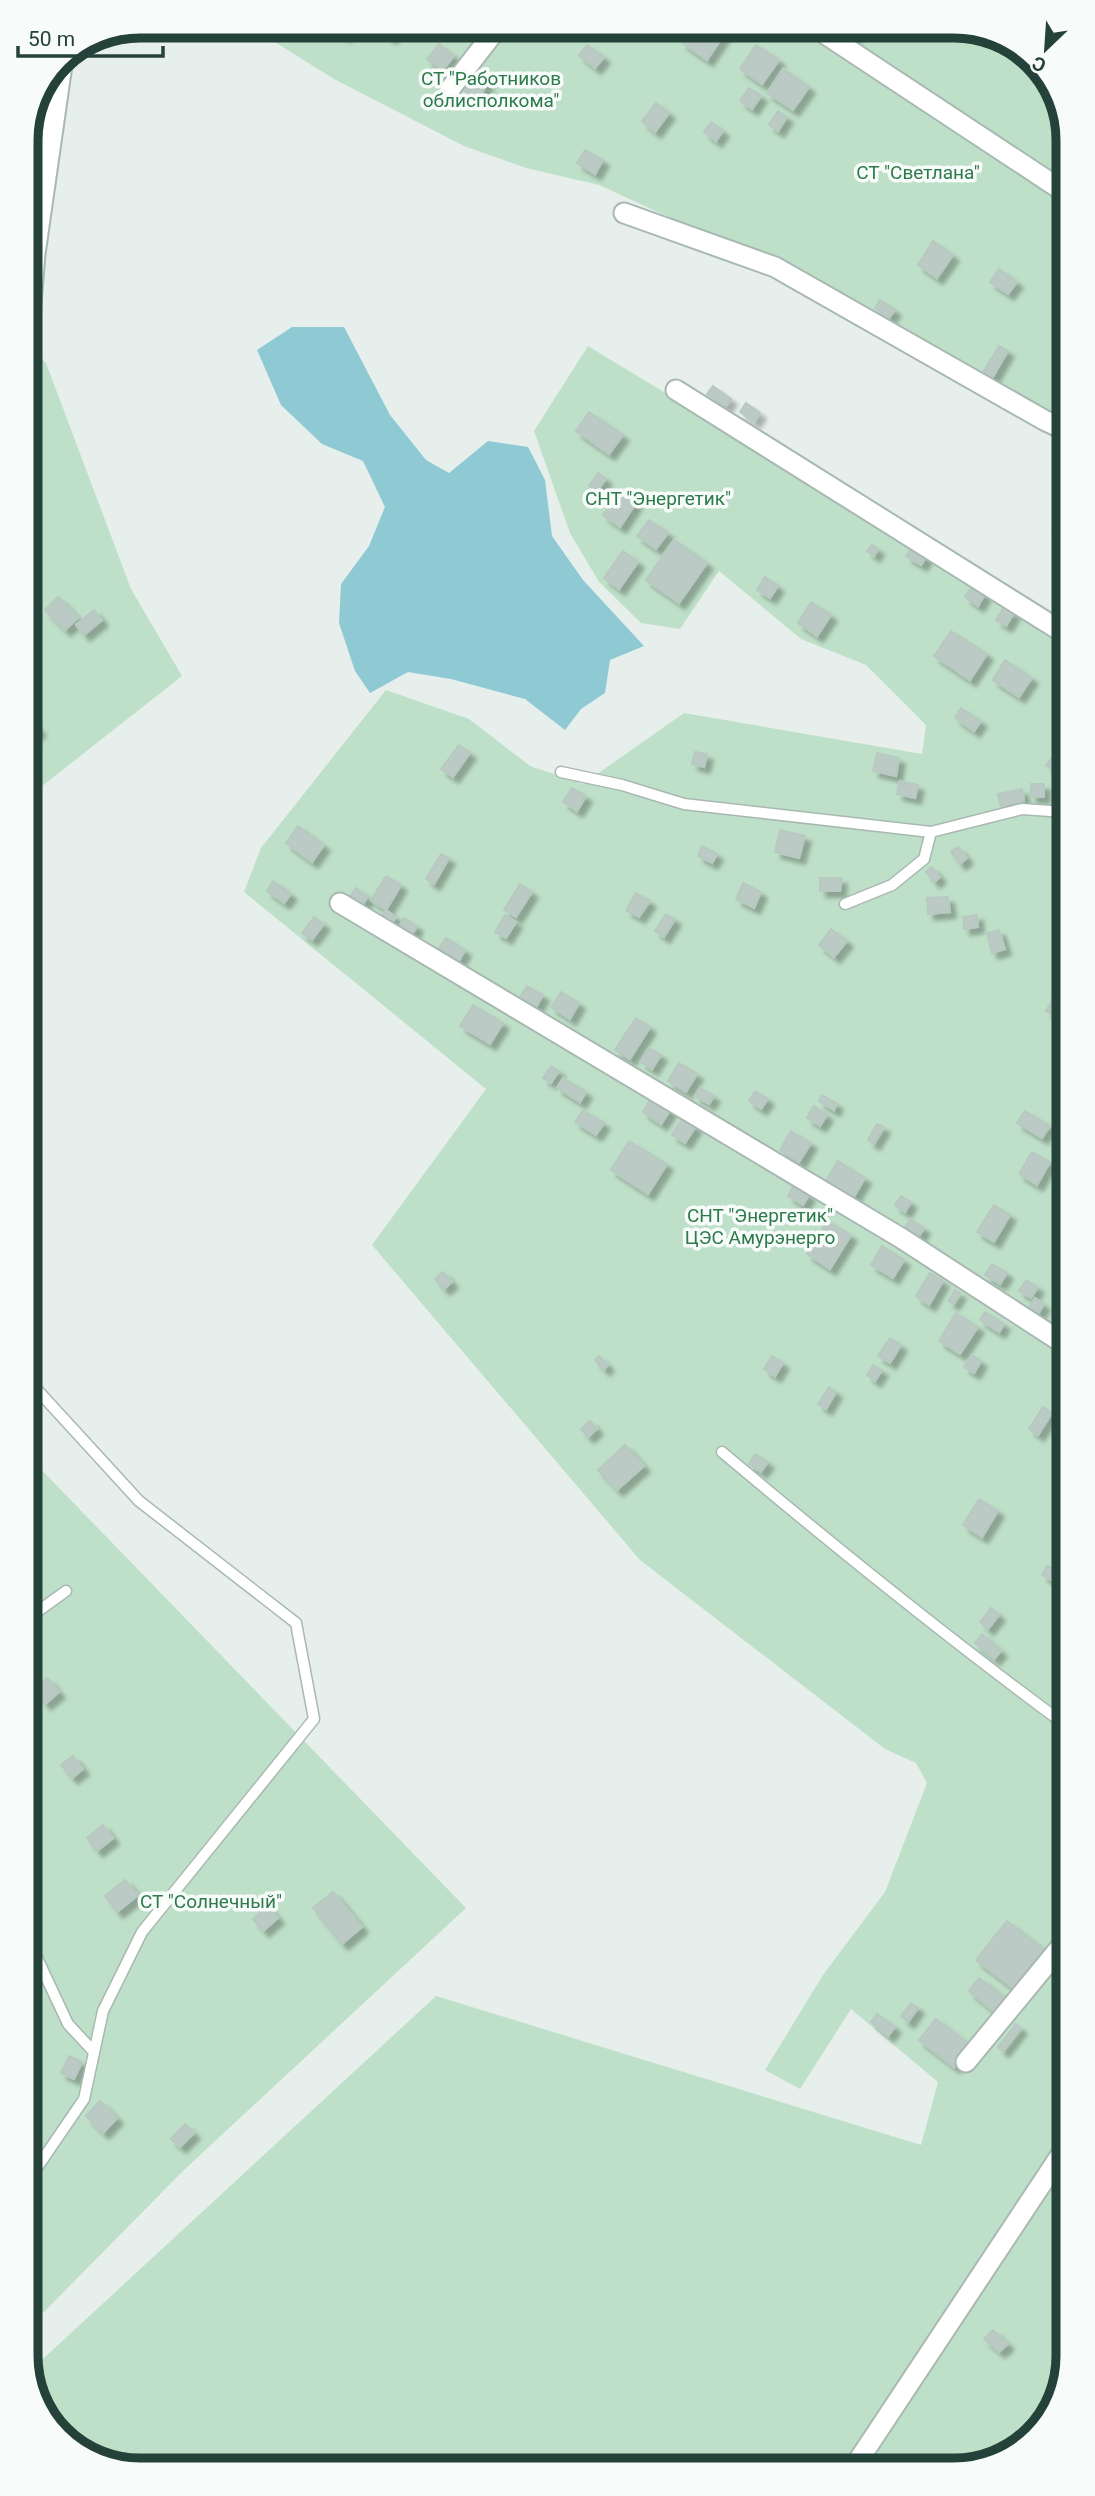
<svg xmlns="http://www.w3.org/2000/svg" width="1095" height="2496" font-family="Roboto,sans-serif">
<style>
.green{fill:#bfe0c8}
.water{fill:#8ec9d4}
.building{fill:#bbcac4;stroke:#b8c9c2;stroke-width:2;filter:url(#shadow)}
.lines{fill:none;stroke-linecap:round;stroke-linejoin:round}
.lane-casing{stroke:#a8b8b2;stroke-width:13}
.street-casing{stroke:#a8b8b2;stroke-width:23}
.lane{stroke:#fff;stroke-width:10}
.street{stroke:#fff;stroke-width:19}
.labels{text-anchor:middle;stroke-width:7;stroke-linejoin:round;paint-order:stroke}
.park-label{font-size:19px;fill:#2d7a4b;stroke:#f7fbf9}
.rim{fill:none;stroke:#24423a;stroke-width:9}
</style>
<defs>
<filter id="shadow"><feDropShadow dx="6" dy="6" stdDeviation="2" flood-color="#0004"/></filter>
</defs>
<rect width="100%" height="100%" fill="#e6efeb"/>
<!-- green -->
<path class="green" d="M249 26 963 27 1024 50 1063 103V421L984 378 945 352 836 294 599 185 526 168 464 146 334 79Z
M27 345 46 363 131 589 182 676 28 797Z
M588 346 756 448 1064 645 1069 2356 1045 2425 992 2464 132 2469 71 2446 32 2393V2369L436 1996 921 2145 938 2082 851 2009 800 2089 765 2070 823 1975 885 1892 927 1783 916 1763 885 1749 640 1560 372 1245 486 1089 244 892 261 848 386 690 469 719 530 766 583 784 684 713 922 754 926 725 866 665 801 639 719 571 680 629 641 623 599 582 570 533 534 431Z
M30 1458 466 1908 184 2170 32 2324Z"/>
<!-- water -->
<path class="water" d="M292 327H344L390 415 426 460 449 473 488 441 528 447 545 480 552 536 583 580 644 646 610 660 605 693 581 709 565 730 525 699 451 679 408 672 370 693 355 671 339 623 341 584 369 546 385 507 363 461 322 444 281 405 257 350Z
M1056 505H1064V569C1047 553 1051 526 1056 505Z"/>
<!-- building -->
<path class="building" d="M327 26H350L345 36Z
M380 26H398L399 27 390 38 379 28Z
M693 26H730L707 60 682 43Z
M842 26H859L861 29 854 37Z
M439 44 454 56 443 70 427 59Z
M587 45 604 57 595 68 579 55Z
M756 45 779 60 762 84 740 69Z
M783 69 809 87 793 110 767 93Z
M473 74 488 82 479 99 463 90Z
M749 88 761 96 752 109 740 101Z
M656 103 669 113 655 132 642 121Z
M778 111 787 117 778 131 769 125Z
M711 122 723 131 716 141 704 132Z
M585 150 603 160 595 174 577 163Z
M933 241 953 255 937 278 918 265Z
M999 269 1017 282 1008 294 990 282Z
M880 300 895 310 889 318 875 308Z
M999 346 1008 351 991 380 982 374Z
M713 386 731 399 725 407 707 394Z
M746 403 760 413 754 422 740 412Z
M589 412 623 435 609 454 576 431Z
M598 473 606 479 597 491 589 486Z
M619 491 636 503 620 527 603 515Z
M649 520 668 533 656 549 637 536Z
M674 540 707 563 679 603 646 580Z
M872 545 878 549 874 556 867 551Z
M912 547 927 556 921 565 906 556Z
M623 551 638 562 619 589 604 578Z
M765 577 778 586 770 598 757 590Z
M972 586 985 594 978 606 965 597Z
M58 597 78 618 65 630 45 610Z
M811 602 831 615 817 636 798 623Z
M1004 607 1014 613 1006 626 996 620Z
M94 610 102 620 84 635 76 625Z
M951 631 987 654 970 680 934 656Z
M1005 660 1032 678 1019 697 993 680Z
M961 708 981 721 974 731 955 718Z
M30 719 40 730 28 741V720Z
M459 745 470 753 453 777 441 769Z
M695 752 707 754 704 767 692 764Z
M1057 752 1064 758V766L1058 774 1046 765Z
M877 753 899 758 896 776 873 771Z
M900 781 918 785 915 798 897 794Z
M1031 784H1044V797H1031Z
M572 788 586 796 577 811 563 802Z
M1022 789 1024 801 1001 806 998 794Z
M298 826 324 845 312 862 286 843Z
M780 830 805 836 799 858 775 852Z
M702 846 717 854 712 863 698 856Z
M958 847 967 858 960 864 951 852Z
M441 854 449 858 434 884 426 879Z
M932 867 940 877 934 882 926 872Z
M386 876 401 885 386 910 371 900Z
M820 878H841L840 891H820Z
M273 881 291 894 284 903 267 891Z
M743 883 761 892 754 908 736 899Z
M520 884 532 892 516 917 504 910Z
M356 888 368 897 361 907 349 898Z
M636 893 650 901 639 917 626 910Z
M948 897 950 912 928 914 927 898Z
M386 910 396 917 389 927 379 919Z
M666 914 675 919 664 937 655 931Z
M505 915 516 922 506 938 495 932Z
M977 915 978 927 964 929 963 917Z
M314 917 324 924 312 940 302 933Z
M404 918 417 926 410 938 397 930Z
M831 929 847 941 834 957 819 945Z
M999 930 1005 949 992 953 987 933Z
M446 938 465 950 459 961 439 948Z
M527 986 543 995 536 1007 520 997Z
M561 992 579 1003 570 1019 551 1007Z
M1053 999 1065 1006V1022L1046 1011Z
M473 1005 503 1023 490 1044 460 1026Z
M636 1018 650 1027 630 1059 615 1050Z
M649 1048 661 1055 652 1069 641 1062Z
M1065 1062V1084L1056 1078Z
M679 1063 697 1074 686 1092 668 1081Z
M551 1066 559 1071 551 1083 543 1078Z
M563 1078 586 1092 580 1102 557 1088Z
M700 1088 714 1096 709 1104 695 1096Z
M755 1091 768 1099 761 1109 749 1101Z
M822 1095 837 1104 834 1110 819 1101Z
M652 1097 671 1109 661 1124 643 1112Z
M814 1106 827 1115 820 1126 807 1118Z
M583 1110 604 1123 596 1135 575 1122Z
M1025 1111 1050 1126 1042 1138 1017 1123Z
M683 1118 696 1126 685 1143 672 1135Z
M877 1124 884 1127 874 1144 868 1140Z
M791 1131 811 1143 799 1162 780 1150Z
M629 1141 667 1164 648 1194 611 1170Z
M1032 1152 1050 1162 1037 1185 1019 1174Z
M838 1161 865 1178 853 1198 826 1181Z
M794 1185 809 1195 803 1205 788 1196Z
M901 1196 911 1202 905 1212 895 1205Z
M994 1205 1010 1215 994 1242 977 1232Z
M910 1219 924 1228 918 1238 904 1229Z
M828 1221 851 1235 830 1269 807 1254Z
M882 1246 904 1260 893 1278 871 1265Z
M992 1264 1007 1273 1000 1284 985 1275Z
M443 1272 452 1282 444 1289 435 1279Z
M930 1273 943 1281 929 1305 916 1296Z
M1026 1280 1038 1287 1031 1298 1019 1291Z
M955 1290 960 1293 953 1304 948 1301Z
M1035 1298 1044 1304 1036 1317 1027 1311Z
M1057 1306 1066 1311V1321L1063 1325 1051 1317Z
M985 1312 1004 1324 999 1332 980 1320Z
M956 1313 978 1327 960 1354 939 1341Z
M890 1338 901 1345 890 1363 878 1356Z
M972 1355 981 1361 974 1373 964 1367Z
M599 1356 608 1365 604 1370 595 1360Z
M772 1356 783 1363 775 1376 764 1369Z
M1064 1360 1066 1361V1376L1057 1370Z
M873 1365 882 1370 875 1381 867 1375Z
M829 1387 836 1392 826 1409 818 1404Z
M1043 1407 1052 1413 1038 1435 1029 1429Z
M590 1421 597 1429 588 1437 581 1429Z
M625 1445 644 1466 617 1490 598 1470Z
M755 1454 768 1462 761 1472 749 1464Z
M979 1499 998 1511 982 1537 963 1525Z
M1047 1566 1066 1575 1061 1585 1042 1575Z
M991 1608 999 1615 988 1629 980 1622Z
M982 1634 1001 1651 994 1659 975 1643Z
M47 1678 59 1692 45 1704 33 1689Z
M73 1756 83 1769 72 1778 61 1765Z
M1060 1770 1067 1776V1781L1063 1787 1053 1779Z
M103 1825 113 1838 97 1851 87 1838Z
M125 1880 138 1895 117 1912 105 1896Z
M333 1892 362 1927 342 1944 313 1908Z
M268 1906 278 1918 263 1931 253 1919Z
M1007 1921 1047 1952 1017 1991 976 1960Z
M979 1978 1007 1999 996 2013 969 1991Z
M911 2003 918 2008 908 2022 901 2016Z
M1066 2006 1068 2020 1063 2026 1055 2020Z
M877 2014 895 2027 888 2036 871 2022Z
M936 2019 971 2046 954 2067 919 2040Z
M1016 2024 1021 2028 1003 2051 998 2047Z
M69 2056 82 2062 74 2079 61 2073Z
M100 2101 117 2118 103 2133 86 2116Z
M185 2124 194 2133 180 2147 171 2139Z
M993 2330 1008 2344 999 2352 984 2339Z"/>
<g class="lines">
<defs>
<path id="lane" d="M561 772 622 785 684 804 931 832 1022 809 1065 812
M845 904 892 885 924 859 931 832
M30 1382 139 1501 296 1623 314 1719 142 1932 103 2011 84 2099 32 2175
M722 1452C835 1547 949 1639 1067 1726
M30 1617 66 1591
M31 1945 68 2024 94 2052"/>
<path id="street" d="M813 26 1063 191
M450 89 499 26
M624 213 775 267 1044 420 1063 429
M27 352 35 254 63 58
M676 390 1064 633
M27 490 28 537
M340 903 901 1238 1066 1345
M966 2062 1068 1938
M856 2464 1068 2144"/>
</defs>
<!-- lane casing -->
<use href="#lane" class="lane-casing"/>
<!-- street casing -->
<use href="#street" class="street-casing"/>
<!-- lane -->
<use href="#lane" class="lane"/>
<!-- street -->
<use href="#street" class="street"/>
</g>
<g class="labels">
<!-- park labels -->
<g class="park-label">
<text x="491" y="85">СТ "Работников<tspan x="491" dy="22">облисполкома"</tspan></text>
<text x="918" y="179">СТ "Светлана"</text>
<text x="658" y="505">СНТ "Энергетик"</text>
<text x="760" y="1222">СНТ "Энергетик"<tspan x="760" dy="22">ЦЭС Амурэнерго</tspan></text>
<text x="211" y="1908">СТ "Солнечный"</text>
</g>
</g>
<!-- crop -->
<path d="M0 0H1095V2496H0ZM140 38H954A102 102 0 0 1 1056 140V2356A102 102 0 0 1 954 2458H140A102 102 0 0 1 38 2356V140A102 102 0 0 1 140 38Z" fill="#f7fbf9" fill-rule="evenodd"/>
<path class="rim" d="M140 38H954A102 102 0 0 1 1056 140V2356A102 102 0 0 1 954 2458H140A102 102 0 0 1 38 2356V140A102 102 0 0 1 140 38Z"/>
<!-- north arrow -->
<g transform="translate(1046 49) rotate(205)" stroke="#f7fbf9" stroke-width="5" paint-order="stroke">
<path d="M0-5L12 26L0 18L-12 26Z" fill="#24423a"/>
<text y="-10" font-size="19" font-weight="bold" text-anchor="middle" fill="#24423a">С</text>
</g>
<!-- scale -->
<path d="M18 46v10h145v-10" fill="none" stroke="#24423a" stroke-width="3.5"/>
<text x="28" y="46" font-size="21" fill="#24423a" stroke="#f7fbf9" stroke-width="5" paint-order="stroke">50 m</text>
</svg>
